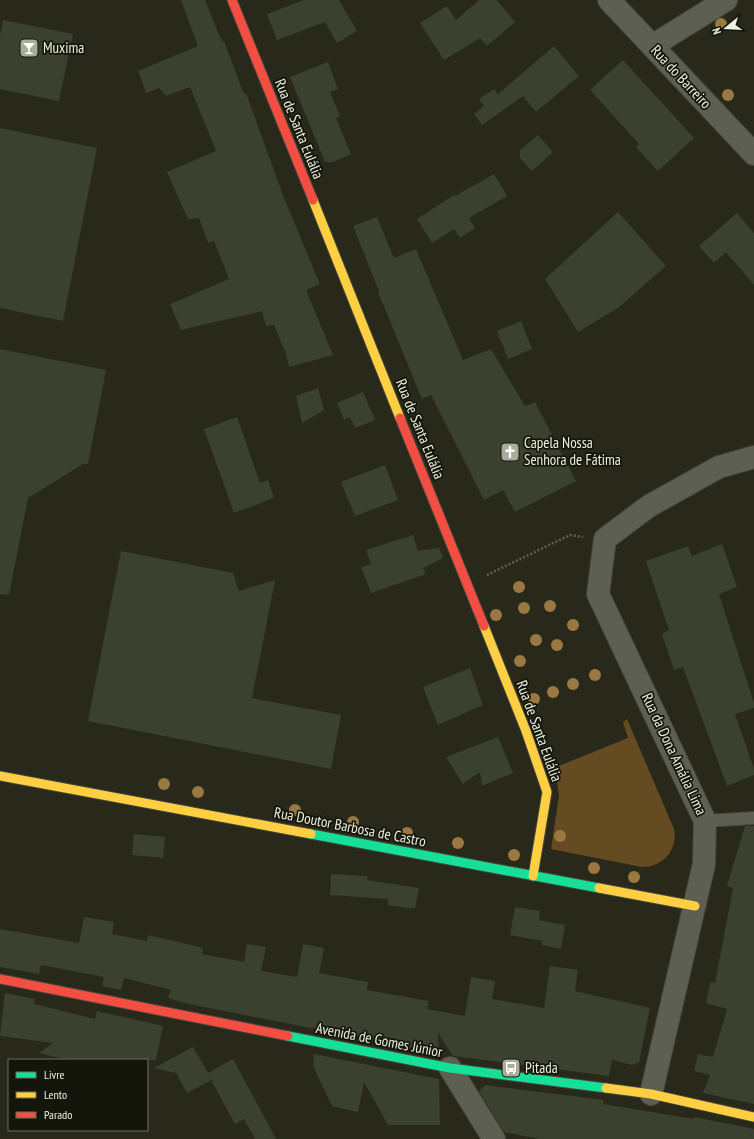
<svg xmlns="http://www.w3.org/2000/svg" width="754" height="1139" font-family="'PT Sans Narrow',sans-serif">
<style>
.green{fill:#654b22}
.building{fill:#3a412e}
.lines{fill:none;stroke-linecap:round;stroke-linejoin:round}
.lane-casing{stroke:#45463a;stroke-width:14}
.street-casing{stroke:#45463a;stroke-width:24}
.fast-casing{stroke:#45463a;stroke-width:11}
.slow-casing{stroke:#45463a;stroke-width:11}
.jam-casing{stroke:#45463a;stroke-width:11}
.path{stroke:#5f6056;stroke-width:2.5;stroke-dasharray:2 2;stroke-linecap:butt}
.lane{stroke:#5e5f53;stroke-width:12}
.street{stroke:#5e5f53;stroke-width:22}
.fast{stroke:#16e098;stroke-width:9}
.slow{stroke:#ffcf43;stroke-width:9}
.jam{stroke:#f24e42;stroke-width:9}
.tree{fill:#997841}
.labels{text-anchor:middle;stroke-width:3.5;stroke-linejoin:round;paint-order:stroke}
.poi-label{font-size:15px;fill:#eff1e0;stroke:#15160b;text-anchor:start}
.street-label{font-size:15px;fill:#eff1e0;stroke:#15160b}
</style>
<rect width="100%" height="100%" fill="#28291a"/>
<!-- green -->
<path class="green" d="M627 719 674 829C678 850 663 867 642 867L551 849 559 796 557 782 546 752 550 751 556 767 628 738 623 722Z"/>
<!-- building -->
<path class="building" d="M181 0H205L222 42 224 41 244 94 246 93 284 198 320 284 306 290 333 355 289 367 286 354 274 325 266 326 262 311 181 330 170 304 229 279 214 241 208 243 199 218 188 219 167 172 216 151 190 87 166 96 159 88 146 93 138 71 198 46Z
M304 0H339L357 31 337 43 325 22 277 40 267 14Z
M479 0H497L515 22 487 46 480 38 444 60 420 23 447 6 456 20Z
M3 20 73 34 59 101 0 89V36Z
M554 46 579 76 536 112 523 96 482 125 474 114 484 106 479 99 494 89 498 94Z
M623 60 694 138 658 171 636 147 639 144 590 90Z
M328 62 338 89 330 92 340 116 336 118 351 154 333 162H325L290 77Z
M0 128 97 148 63 321 0 308Z
M538 135 553 152 532 171 520 158V150Z
M494 174 507 196 469 218 475 228 460 238 454 229 432 243 417 219 454 195 455 196Z
M618 212 666 266 618 308 578 332 545 279Z
M737 213 754 233V285L726 252 714 263 699 246Z
M377 217 394 258 416 249 463 360 491 349 525 406 535 402 576 481 515 512 503 490 484 500 431 395 422 399 378 292 379 291 353 226Z
M521 321 532 349 508 359 497 331Z
M0 349 106 370 88 464H83L28 498 9 595 0 594Z
M318 388 324 410 302 423 296 396Z
M363 392 375 420 355 428 350 417 344 420 337 403Z
M237 417 260 483 268 480 274 498 234 513 204 429Z
M385 465 398 500 355 516 341 482Z
M413 535 418 551 439 548 443 558 423 568 426 574 371 593 361 567 371 564 366 550Z
M722 544 737 587 719 594 754 703V708L735 714 754 769V775L727 786 683 667 674 670 662 634 669 630 646 561 688 546 692 556Z
M121 551 233 573 239 591 275 580 252 698 341 715 331 769 88 721Z
M470 668 483 705 438 725 423 687Z
M498 737 513 773 482 786 480 772 463 784 446 757Z
M745 826H754V1104L703 1093 710 1075 694 1071 698 1054 713 1057 727 1009 706 1003 710 982 715 983 733 888 727 886Z
M134 834 165 837 163 858 132 855Z
M331 874 368 876 367 880 419 888 415 909 388 905V899L330 895Z
M515 907 540 911 539 920 565 925 561 949 542 945V941L510 935Z
M84 917 114 922 112 934 147 941 148 935 203 948 202 954 244 962 247 944 266 947 261 971 297 977 303 944 324 948 319 973 368 982 367 990 429 1001 427 1009 465 1016 471 977 495 981 492 999 544 1008 550 966 578 970 575 991 650 1008 639 1062 632 1065 612 1060 609 1076 453 1056 438 1033 439 1053 189 1004 168 998 171 990 124 978 121 990 102 986 104 977 41 965 39 974 0 967V929L79 943Z
M5 993 35 999 34 1004 95 1019 97 1011 163 1026 156 1060H69L39 1053 53 1043 0 1036Z
M193 1047 208 1073 233 1059 276 1139H255L244 1119 235 1124 211 1080 187 1093 176 1073 154 1068Z
M314 1054 439 1079 440 1125H388L364 1082 358 1112 332 1106 313 1066Z
M485 1085 604 1100 603 1104 694 1119V1117L754 1129V1139H539L504 1132 479 1091Z"/>
<g class="lines">
<defs>
<path id="lane" d="M705 821 754 818"/>
<path id="street" d="M609 0 754 154
M652 46 726 0
M450 1068 494 1139
M651 1094 704 864 705 821 598 594 605 539 649 506 719 467 754 457"/>
<path id="fast" d="M311 834 599 888
M288 1036 450 1068 606 1088"/>
<path id="slow" d="M313 200 400 418
M484 626 526 731 547 792 533 876
M0 776 311 834
M599 888 695 906
M606 1088 651 1094 754 1117"/>
<path id="jam" d="M232 0 313 200
M400 418 484 626
M0 979 288 1036"/>
</defs>
<!-- lane casing -->
<use href="#lane" class="lane-casing"/>
<!-- street casing -->
<use href="#street" class="street-casing"/>
<!-- fast casing -->
<use href="#fast" class="fast-casing"/>
<!-- slow casing -->
<use href="#slow" class="slow-casing"/>
<!-- jam casing -->
<use href="#jam" class="jam-casing"/>
<!-- path -->
<path class="path" d="M487 575 570 535 583 537"/>
<!-- lane -->
<use href="#lane" class="lane"/>
<!-- street -->
<use href="#street" class="street"/>
<!-- fast -->
<use href="#fast" class="fast"/>
<!-- slow -->
<use href="#slow" class="slow"/>
<!-- jam -->
<use href="#jam" class="jam"/>
</g>
<!-- trees -->
<g class="tree">
<circle cx="721" cy="24" r="6"/>
<circle cx="728" cy="95" r="6"/>
<circle cx="519" cy="587" r="6"/>
<circle cx="550" cy="606" r="6"/>
<circle cx="524" cy="608" r="6"/>
<circle cx="496" cy="615" r="6"/>
<circle cx="573" cy="625" r="6"/>
<circle cx="536" cy="640" r="6"/>
<circle cx="557" cy="645" r="6"/>
<circle cx="520" cy="661" r="6"/>
<circle cx="595" cy="675" r="6"/>
<circle cx="573" cy="684" r="6"/>
<circle cx="553" cy="692" r="6"/>
<circle cx="534" cy="699" r="6"/>
<circle cx="164" cy="784" r="6"/>
<circle cx="198" cy="792" r="6"/>
<circle cx="295" cy="810" r="6"/>
<circle cx="353" cy="822" r="6"/>
<circle cx="407" cy="833" r="6"/>
<circle cx="560" cy="836" r="6"/>
<circle cx="458" cy="843" r="6"/>
<circle cx="514" cy="855" r="6"/>
<circle cx="594" cy="868" r="6"/>
<circle cx="634" cy="877" r="6"/>
</g>
<!-- icons -->
<defs>
<symbol id="bar-square" viewBox="-11 -11 22 22"><rect x="-9" y="-9" width="18" height="18" rx="4" fill="#a9ab9b" stroke="#15160b"/><path d="M-6-5H6L.8 .8V4.5H3.5V6h-7V4.5H-.8V.8Z" fill="#fff"/></symbol>
<symbol id="church-square" viewBox="-11 -11 22 22"><rect x="-9" y="-9" width="18" height="18" rx="4" fill="#a9ab9b" stroke="#15160b"/><path d="M-1.2-6h2.4v3.5h3.3v2.4h-3.3V6h-2.4V-.1h-3.3v-2.4h3.3Z" fill="#fff"/></symbol>
<symbol id="bus-square" viewBox="-11 -11 22 22"><rect x="-9" y="-9" width="18" height="18" rx="4" fill="#a9ab9b" stroke="#15160b"/><path d="M-5-6H5V4H4V6H2V4H-2V6H-4V4H-5ZM-3.5-4V0h7V-4ZM-3.5 1.2v1.5H-2V1.2ZM2 1.2v1.5H3.5V1.2Z" fill="#fff"/></symbol>
</defs>
<g fill-rule="evenodd">
<use href="#bar-square" x="18" y="37" width="22" height="22"/>
<use href="#church-square" x="499" y="441" width="22" height="22"/>
<use href="#bus-square" x="500" y="1057" width="22" height="22"/>
</g>
<g class="labels">
<!-- poi labels -->
<g class="poi-label">
<text x="43" y="53">Muxima</text>
<text x="524" y="448">Capela Nossa<tspan x="524" dy="17">Senhora de Fátima</tspan></text>
<text x="525" y="1073">Pitada</text>
</g>
<!-- street labels -->
<g class="street-label">
<text transform="translate(681 77) rotate(47)" y="5">Rua do Barreiro</text>
<text transform="translate(299 129) rotate(68)" y="5">Rua de Santa Eulália</text>
<text transform="translate(420 429) rotate(68)" y="5">Rua de Santa Eulália</text>
<text transform="translate(539 731) rotate(70)" y="5">Rua de Santa Eulália</text>
<text transform="translate(674 754) rotate(65)" y="5">Rua da Dona Amália Lima</text>
<text transform="translate(350 827) rotate(11)" y="5">Rua Doutor Barbosa de Castro</text>
<text transform="translate(379 1040) rotate(11)" y="5">Avenida de Gomes Júnior</text>
</g>
</g>
<!-- legend -->
<rect x="8" y="1059" width="140" height="72" fill="#15160b" stroke="#6c6e60"/>
<rect x="16" y="1072" width="20" height="6" fill="#16e098" stroke="#6c6e60"/>
<text x="44" y="1079" font-size="12" fill="#eff1e0">Livre</text>
<rect x="16" y="1092" width="20" height="6" fill="#ffcf43" stroke="#6c6e60"/>
<text x="44" y="1099" font-size="12" fill="#eff1e0">Lento</text>
<rect x="16" y="1112" width="20" height="6" fill="#f24e42" stroke="#6c6e60"/>
<text x="44" y="1119" font-size="12" fill="#eff1e0">Parado</text>
<!-- north arrow -->
<g transform="translate(726 28) rotate(252)" stroke="#15160b" stroke-width="3" paint-order="stroke">
<path d="M0-3L7 15L0 10L-7 15Z" fill="#eff1e0"/>
<text y="-6" font-size="11" font-weight="bold" text-anchor="middle" fill="#eff1e0">N</text>
</g>
</svg>
